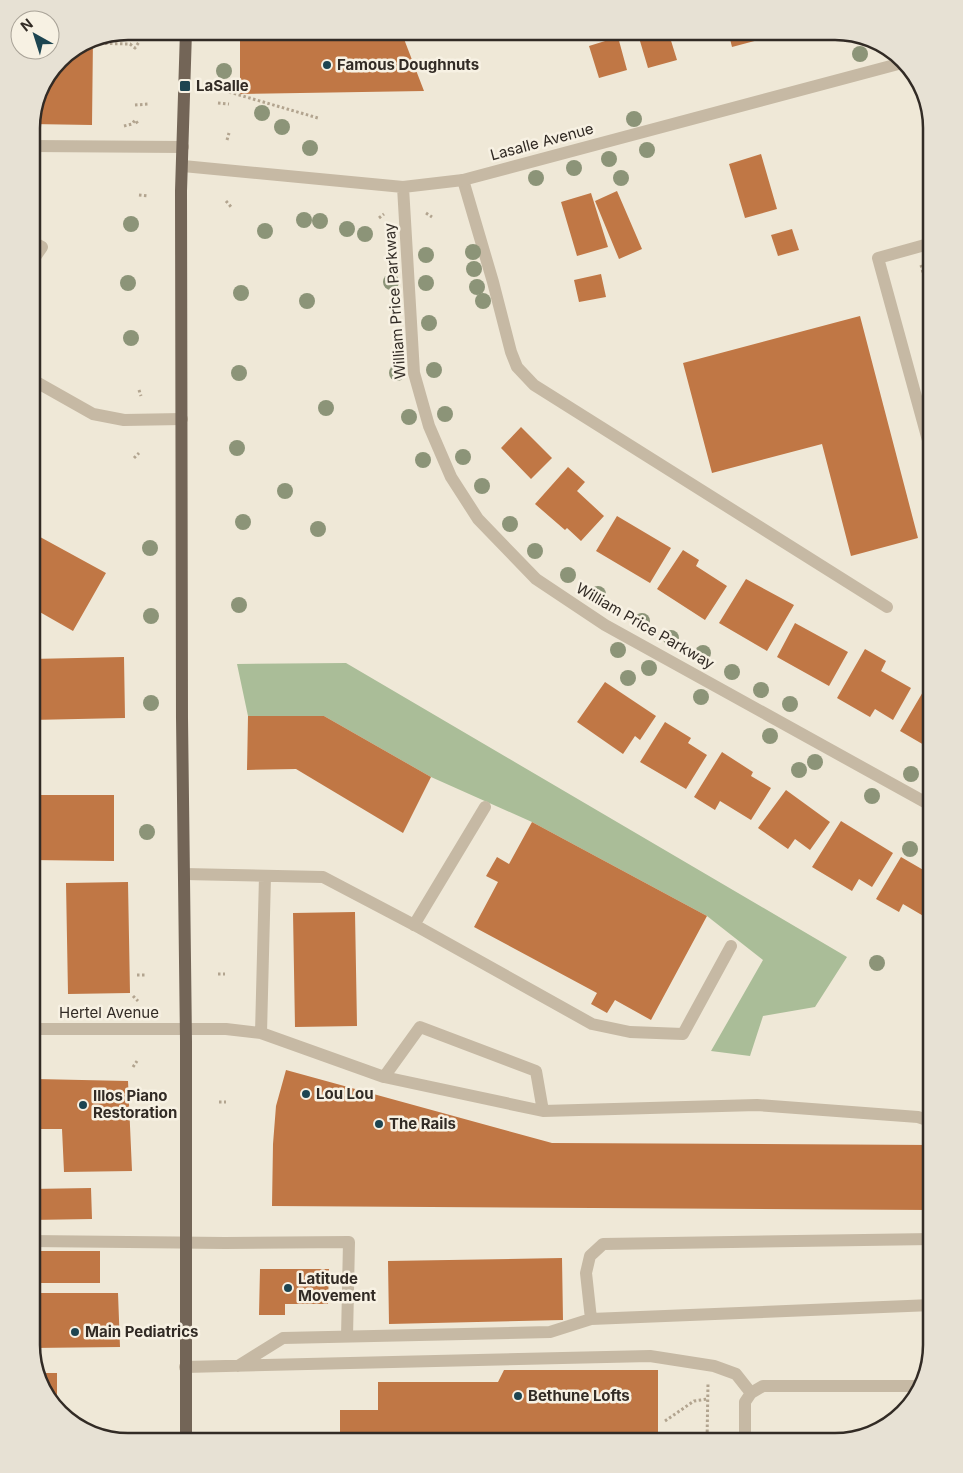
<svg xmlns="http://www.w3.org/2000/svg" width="963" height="1473" font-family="Inter,sans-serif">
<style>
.green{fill:#aabd98}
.building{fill:#c07745}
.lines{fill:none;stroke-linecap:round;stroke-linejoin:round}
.path{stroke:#b2a48f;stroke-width:3;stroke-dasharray:2.5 2.5;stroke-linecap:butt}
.service{stroke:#c6b9a4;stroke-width:12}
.minor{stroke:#c6b9a4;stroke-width:12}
.tertiary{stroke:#c6b9a4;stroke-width:12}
.primary{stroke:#736557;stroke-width:12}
.tree{fill:#8c9478}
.poi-dot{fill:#1d4551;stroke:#f7f1e3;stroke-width:2}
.labels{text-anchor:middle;stroke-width:5;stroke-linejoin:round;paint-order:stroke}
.poi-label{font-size:15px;font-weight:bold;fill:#322b25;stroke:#f7f1e3;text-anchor:start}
.street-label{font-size:15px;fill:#322b25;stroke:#f7f1e3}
.rim{fill:none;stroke:#322b25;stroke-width:2.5}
</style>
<rect width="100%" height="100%" fill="#efe8d7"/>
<!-- green -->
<path class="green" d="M346 663 847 957 815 1007 763 1016 750 1056 711 1051 763 960 707 916 532 822 431 777 324 716H248L237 664Z"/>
<!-- building -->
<path class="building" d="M236 31H312V35L236 33Z
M637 31H668L677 60 648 68Z
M728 31H760L762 39 732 47Z
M618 37 627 70 599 78 589 46Z
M93 38 92 125 31 124 41 86 60 59Z
M404 39 424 91 240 94V40Z
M761 154 777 209 745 218 729 164Z
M617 191 642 249 619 259 595 201Z
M591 193 608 247 577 256 561 202Z
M792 229 799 250 778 256 771 235Z
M932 268V303H931L922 271Z
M601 274 606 297 579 302 574 280Z
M860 316 918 538 851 556 822 444 712 473 683 363Z
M521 427 552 458 531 479 501 448Z
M568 467 585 482 577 491 604 516 581 541 567 528 565 530 535 504Z
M617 516 671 548 650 583 596 551Z
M31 532 106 573 73 631 31 607Z
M683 550 699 560 696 566 727 586 705 620 657 589Z
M746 579 794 605 767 651 719 623Z
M795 623 848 652 829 686 777 657Z
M865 649 886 661 881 671 911 688 893 720 875 709 870 717 837 698Z
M124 657 125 718 31 720V659Z
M605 682 656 716 640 740 635 736 623 754 577 722Z
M927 685 932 688 931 749 900 731Z
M248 716H324L431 777 403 833 296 769 247 770Z
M665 722 691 738 688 743 707 755 686 789 640 762Z
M722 752 753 772 751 776 771 788 751 820 720 801 715 810 694 797Z
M786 790 830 822 810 850 795 839 788 849 758 828Z
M31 795H114V861L31 860Z
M841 821 893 853 872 887 859 879 852 891 812 867Z
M532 822 707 916 651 1020 615 1000 607 1013 591 1004 597 993 474 927 498 882 486 876 497 857 509 864Z
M901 857 932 875V921L903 904 899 912 876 899Z
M128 882 130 993 68 994 66 883Z
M355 912 357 1026 295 1027 293 913Z
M286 1070 552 1143 932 1145V1210L272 1206 273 1144 276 1106Z
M36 1079 128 1081 132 1171 64 1172 62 1129H38Z
M91 1188 92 1219 31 1220V1189Z
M33 1251H100V1283H33Z
M562 1258 563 1320 389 1324 388 1261Z
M260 1269H329L328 1304H285V1315H259Z
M32 1293H118L120 1347 32 1348Z
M504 1370H658V1442H340V1410H378V1382H498Z
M39 1373H57V1407L44 1393Z"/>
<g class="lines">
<!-- path -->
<path class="path" d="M85 43 130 44 135 48 139 42
M229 92 318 118
M218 103 229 104
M135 105 149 104
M124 126 132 124 135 120 139 125
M227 140 229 133
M139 195 148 196
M226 201 232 208
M426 213 432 217
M379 218 384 214
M921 265 932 306
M139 390 141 396
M134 458 139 453
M218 974H225
M137 975H146
M133 996 138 1001
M133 1067 137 1061
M138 1101H147
M219 1102H226
M665 1421 694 1401 707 1399
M707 1442 708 1383"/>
<!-- service -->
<path class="service" d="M31 146 183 147
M463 180 493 282 511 352 517 367 534 385 887 607
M31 263 42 247 31 241
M31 379 93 414 124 420 182 419
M932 455 878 258 932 243
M184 874 323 877 420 928 592 1024 630 1032 683 1034 731 946
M414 925 485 807
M186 1029H226L261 1033 384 1077 420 1027 536 1071 543 1111 384 1077
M261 1033 265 876
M543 1111 757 1105 918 1117 930 1121 932 1123
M31 1241 225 1243 349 1242 347 1337
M932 1305 591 1319 586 1273 590 1256 603 1244 932 1239
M238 1366 283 1338 550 1332 591 1319
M185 1367 650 1356 714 1366 736 1374 751 1393
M745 1442V1402L751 1393 763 1386H921"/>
<!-- minor -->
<path class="minor" d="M183 166 403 187 463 180 902 63
M403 187 414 373 429 426 451 477 478 519 536 579 605 625 932 806"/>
<!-- tertiary -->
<path class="tertiary" d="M31 1029H186"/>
<!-- primary -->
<path class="primary" d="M186 31 181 191 182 718 186 1041V1442"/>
</g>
<!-- trees -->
<g class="tree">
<circle cx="860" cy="54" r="8"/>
<circle cx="224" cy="71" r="8"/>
<circle cx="262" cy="113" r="8"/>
<circle cx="634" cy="119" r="8"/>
<circle cx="282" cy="127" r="8"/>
<circle cx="310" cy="148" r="8"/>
<circle cx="647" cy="150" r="8"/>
<circle cx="609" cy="159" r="8"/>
<circle cx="574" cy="168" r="8"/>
<circle cx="536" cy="178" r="8"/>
<circle cx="621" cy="178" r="8"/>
<circle cx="304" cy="220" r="8"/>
<circle cx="320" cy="221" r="8"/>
<circle cx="131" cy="224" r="8"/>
<circle cx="347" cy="229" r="8"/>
<circle cx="265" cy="231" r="8"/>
<circle cx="365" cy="234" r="8"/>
<circle cx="473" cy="252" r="8"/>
<circle cx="426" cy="255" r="8"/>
<circle cx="474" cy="269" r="8"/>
<circle cx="391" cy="282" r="8"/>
<circle cx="128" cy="283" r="8"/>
<circle cx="426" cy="283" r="8"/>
<circle cx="477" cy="287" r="8"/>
<circle cx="241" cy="293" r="8"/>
<circle cx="307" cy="301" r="8"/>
<circle cx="483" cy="301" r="8"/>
<circle cx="429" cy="323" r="8"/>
<circle cx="131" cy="338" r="8"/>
<circle cx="434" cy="370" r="8"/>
<circle cx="239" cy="373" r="8"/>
<circle cx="397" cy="373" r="8"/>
<circle cx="326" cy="408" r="8"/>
<circle cx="445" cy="414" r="8"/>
<circle cx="409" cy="417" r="8"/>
<circle cx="237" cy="448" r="8"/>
<circle cx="463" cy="457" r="8"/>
<circle cx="423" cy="460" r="8"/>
<circle cx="482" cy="486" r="8"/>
<circle cx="285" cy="491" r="8"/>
<circle cx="243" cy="522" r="8"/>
<circle cx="510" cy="524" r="8"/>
<circle cx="318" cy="529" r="8"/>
<circle cx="150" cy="548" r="8"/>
<circle cx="535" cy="551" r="8"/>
<circle cx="568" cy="575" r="8"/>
<circle cx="598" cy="594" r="8"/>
<circle cx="239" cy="605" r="8"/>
<circle cx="151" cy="616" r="8"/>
<circle cx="642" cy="621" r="8"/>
<circle cx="671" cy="638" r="8"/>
<circle cx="618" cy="650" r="8"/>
<circle cx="703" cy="653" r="8"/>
<circle cx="649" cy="668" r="8"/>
<circle cx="732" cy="672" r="8"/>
<circle cx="628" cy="678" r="8"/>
<circle cx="761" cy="690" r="8"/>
<circle cx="701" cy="697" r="8"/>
<circle cx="151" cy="703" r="8"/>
<circle cx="790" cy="704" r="8"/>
<circle cx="770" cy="736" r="8"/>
<circle cx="815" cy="762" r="8"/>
<circle cx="799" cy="770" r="8"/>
<circle cx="911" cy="774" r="8"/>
<circle cx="872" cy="796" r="8"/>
<circle cx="147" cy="832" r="8"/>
<circle cx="910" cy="849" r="8"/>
<circle cx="877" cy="963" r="8"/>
</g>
<!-- markers -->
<g class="poi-dot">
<circle cx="327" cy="65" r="5"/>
<rect x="179" y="80" width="12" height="12" rx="2.5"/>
<circle cx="306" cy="1094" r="5"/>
<circle cx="83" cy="1105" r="5"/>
<circle cx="379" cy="1124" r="5"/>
<circle cx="288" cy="1288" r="5"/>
<circle cx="75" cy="1332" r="5"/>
<circle cx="518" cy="1396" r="5"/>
</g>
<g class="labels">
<!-- poi labels -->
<g class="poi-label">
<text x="337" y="70">Famous Doughnuts</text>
<text x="196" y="91">LaSalle</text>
<text x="316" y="1099">Lou Lou</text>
<text x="93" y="1101">Illos Piano<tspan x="93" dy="17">Restoration</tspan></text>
<text x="389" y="1129">The Rails</text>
<text x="298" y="1284">Latitude<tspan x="298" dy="17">Movement</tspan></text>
<text x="85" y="1337">Main Pediatrics</text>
<text x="528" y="1401">Bethune Lofts</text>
</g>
<!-- street labels -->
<g class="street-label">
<text transform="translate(542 142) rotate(-15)" y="5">Lasalle Avenue</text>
<text transform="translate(395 301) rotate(-94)" y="5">William Price Parkway</text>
<text transform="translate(645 626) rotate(30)" y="5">William Price Parkway</text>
<text x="109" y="1018">Hertel Avenue</text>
</g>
</g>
<!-- crop -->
<path d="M0 0H963V1473H0ZM128 40H835A88 88 0 0 1 923 128V1345A88 88 0 0 1 835 1433H128A88 88 0 0 1 40 1345V128A88 88 0 0 1 128 40Z" fill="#e7e1d4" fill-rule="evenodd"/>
<path class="rim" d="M128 40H835A88 88 0 0 1 923 128V1345A88 88 0 0 1 835 1433H128A88 88 0 0 1 40 1345V128A88 88 0 0 1 128 40Z"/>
<!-- north arrow -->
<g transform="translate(35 35) rotate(321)"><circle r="24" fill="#f7f1e3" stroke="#a8a297"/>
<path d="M0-4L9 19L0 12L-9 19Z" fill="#1d4551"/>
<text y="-8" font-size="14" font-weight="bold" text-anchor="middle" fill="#322b25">N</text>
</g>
</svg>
